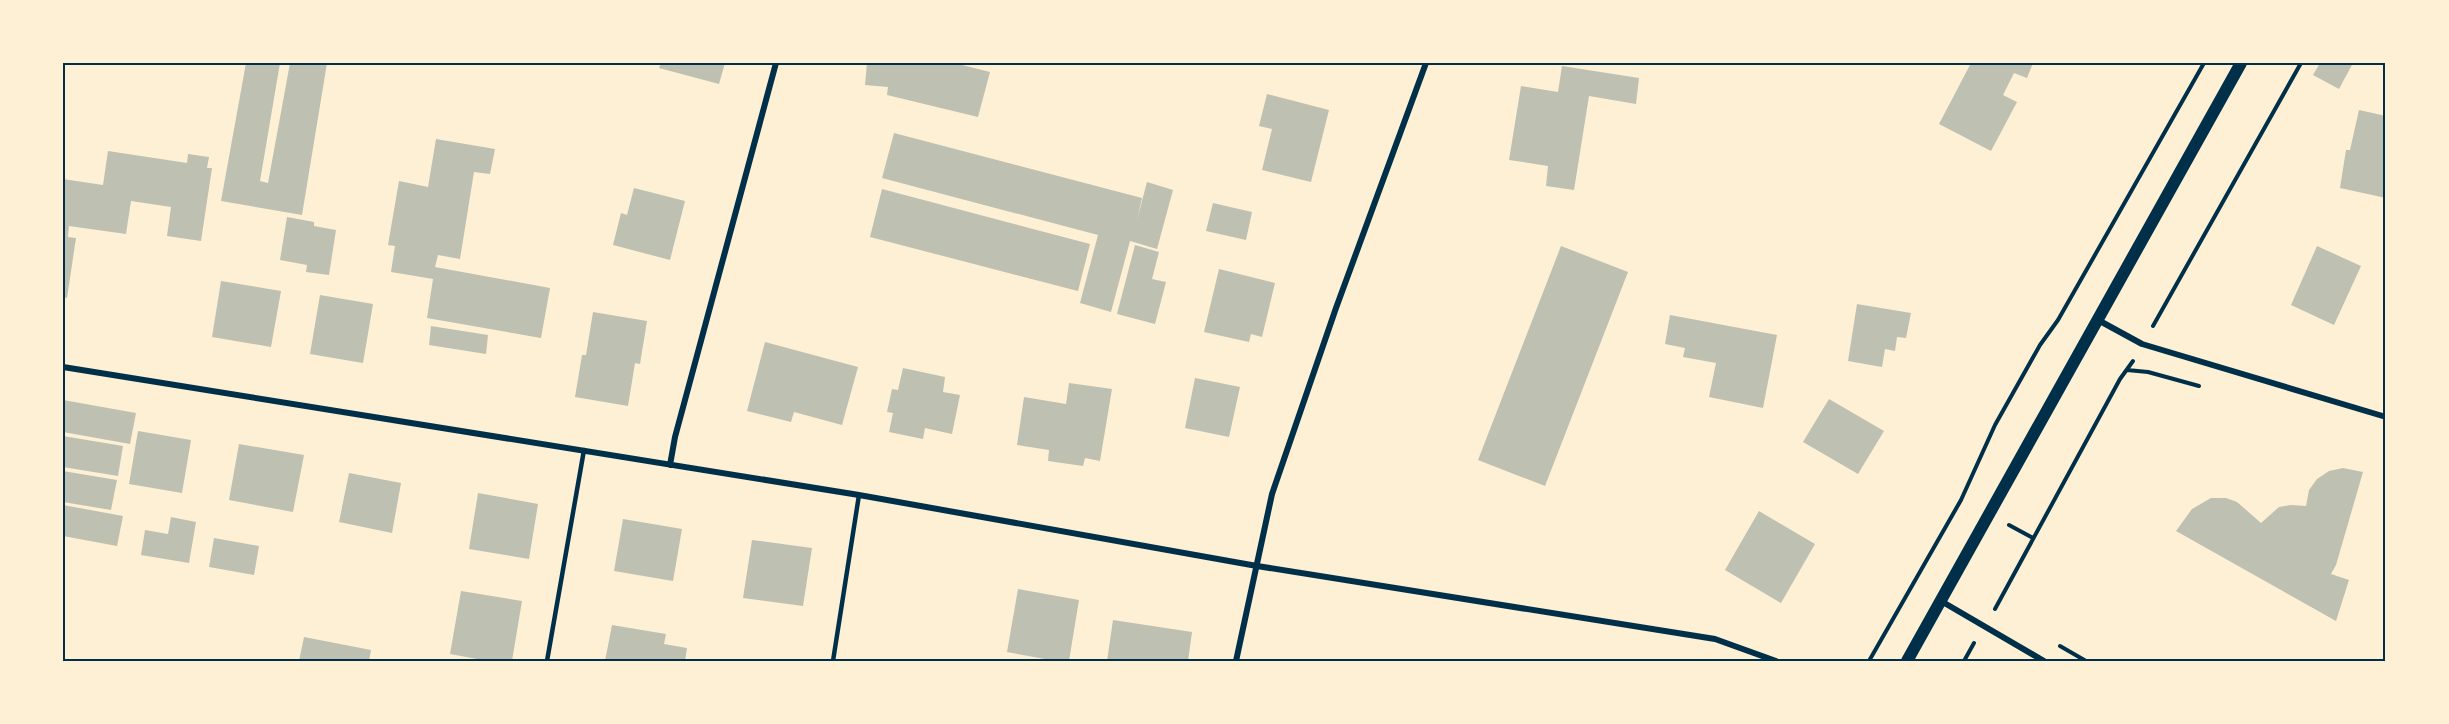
<svg xmlns="http://www.w3.org/2000/svg" width="2449" height="724" font-family="'Titillium Web',sans-serif">
<style>
.building{fill:#bec0b2}
.lines{fill:none;stroke-linecap:round;stroke-linejoin:round}
.path{stroke:#003049;stroke-width:4}
.service{stroke:#003049;stroke-width:4.5}
.minor{stroke:#003049;stroke-width:6}
.secondary{stroke:#003049;stroke-width:12}
.neatline{fill:none;stroke:#003049;stroke-width:2}
</style>
<rect width="100%" height="100%" fill="#fdf0d5"/>
<!-- building -->
<path class="building" d="M246 63H280L260 181 268 183 290 63H327L302 215 221 201Z
M661 63H725L719 84 659 68Z
M867 63H954L990 72 978 117 887 95 888 87 865 85Z
M1971 63H2033L2027 78 2014 73 2003 95 2017 102 1991 151 1939 124Z
M2320 63H2353L2339 89 2313 75Z
M1562 66 1639 78 1636 104 1589 96 1574 190 1546 186 1548 166 1509 160 1521 86 1558 92Z
M1267 94 1329 110 1311 182 1262 170 1272 129 1259 126Z
M2359 110 2386 116V198L2340 188 2346 150H2350Z
M894 133 1142 198 1137 220 1147 182 1173 190 1157 249 1130 241 1111 312 1080 303 1098 235 882 178Z
M436 139 495 149 490 174 474 172 460 259 438 255 435 267 550 288 541 338 427 318 433 279 391 272 395 246 388 245 399 181 428 187Z
M108 151 187 163 188 154 209 157 207 168H212L201 241 167 236 171 207 131 201 126 234 69 226 68 237 76 238 67 298 63 297V179L103 185Z
M634 188 685 201 670 260 613 245 621 213 627 215Z
M882 189 1090 244 1078 291 870 237Z
M1213 203 1252 212 1246 240 1206 231Z
M287 217 314 222V226L336 230 329 275 306 272 307 265 280 260Z
M1135 245 1159 252 1152 279 1166 282 1155 324 1117 314Z
M1561 246 1628 272 1545 486 1478 460Z
M2317 246 2361 266 2334 325 2291 305Z
M1219 269 1275 283 1262 337 1251 334 1249 342 1204 332Z
M221 281 281 291 271 347 212 337Z
M320 295 373 304 363 363 310 354Z
M1857 304 1911 313 1906 338 1897 337 1895 351 1885 349 1882 367 1848 361Z
M593 312 647 321 640 364 635 363 628 406 575 397 582 355H586Z
M1670 315 1777 335 1763 408 1709 397 1716 363 1683 357 1685 348 1665 344Z
M431 326 488 335 486 354 429 345Z
M765 342 858 367 842 425 794 412 791 422 747 411Z
M903 368 945 377 943 392 960 395 952 434 925 428 923 439 889 432 893 413 887 412 892 389 898 390Z
M1195 378 1240 387 1229 437 1185 428Z
M1069 383 1112 389 1100 461 1085 458 1083 466 1048 461 1049 450 1017 445 1024 397 1066 404Z
M1829 399 1884 431 1858 474 1803 442Z
M63 400 136 413 130 444 63 432Z
M138 431 191 440 182 493 129 484Z
M63 436 123 446 118 476 63 467Z
M239 444 304 455 293 512 229 500Z
M2343 468 2363 472 2336 565 2331 574 2349 580 2336 621 2176 531 2192 509 2211 498H2226L2237 502 2261 523 2279 507 2291 505 2306 506 2309 490 2317 479 2329 471Z
M63 471 117 480 111 510 63 502Z
M349 473 401 483 392 533 339 522Z
M478 493 538 504 529 559 469 549Z
M63 505 123 516 117 546 63 536Z
M1759 511 1815 544 1781 603 1725 570Z
M171 517 196 522 189 563 141 555 145 530 168 534Z
M623 519 682 529 673 581 614 571Z
M214 538 259 546 254 575 209 567Z
M752 540 812 548 803 606 743 598Z
M1018 589 1079 600 1069 661H1056L1007 652Z
M461 591 522 601 512 661H488L450 654Z
M1113 620 1192 632 1188 661H1107Z
M612 625 666 634 664 644 687 648 685 661H605Z
M304 637 371 650 369 661H299Z"/>
<g class="lines">
<!-- path -->
<path class="path" d="M2153 326 2301 63
M2127 370 2148 372 2199 386
M2009 525 2033 538
M1995 609 2120 379 2133 361
M2060 646 2086 661
M1869 661 1961 500 1995 425 2040 345 2058 320 2204 63
M1964 661 1974 643"/>
<!-- service -->
<path class="service" d="M547 661 584 450
M833 661 859 495"/>
<!-- minor -->
<path class="minor" d="M2098 320 2142 344 2386 417
M63 367 859 495 1257 566 1715 639 1776 661
M670 465 675 437 776 63
M1941 601 2044 661
M1236 661 1272 494 1336 308 1426 63"/>
<!-- secondary -->
<path class="secondary" d="M1907 661 2241 63"/>
</g>
<!-- border -->
<rect width="2449" height="724" fill="none" stroke="#fdf0d5" stroke-width="129"/>
<rect x="64" y="64" width="2320" height="596" class="neatline"/>
</svg>
